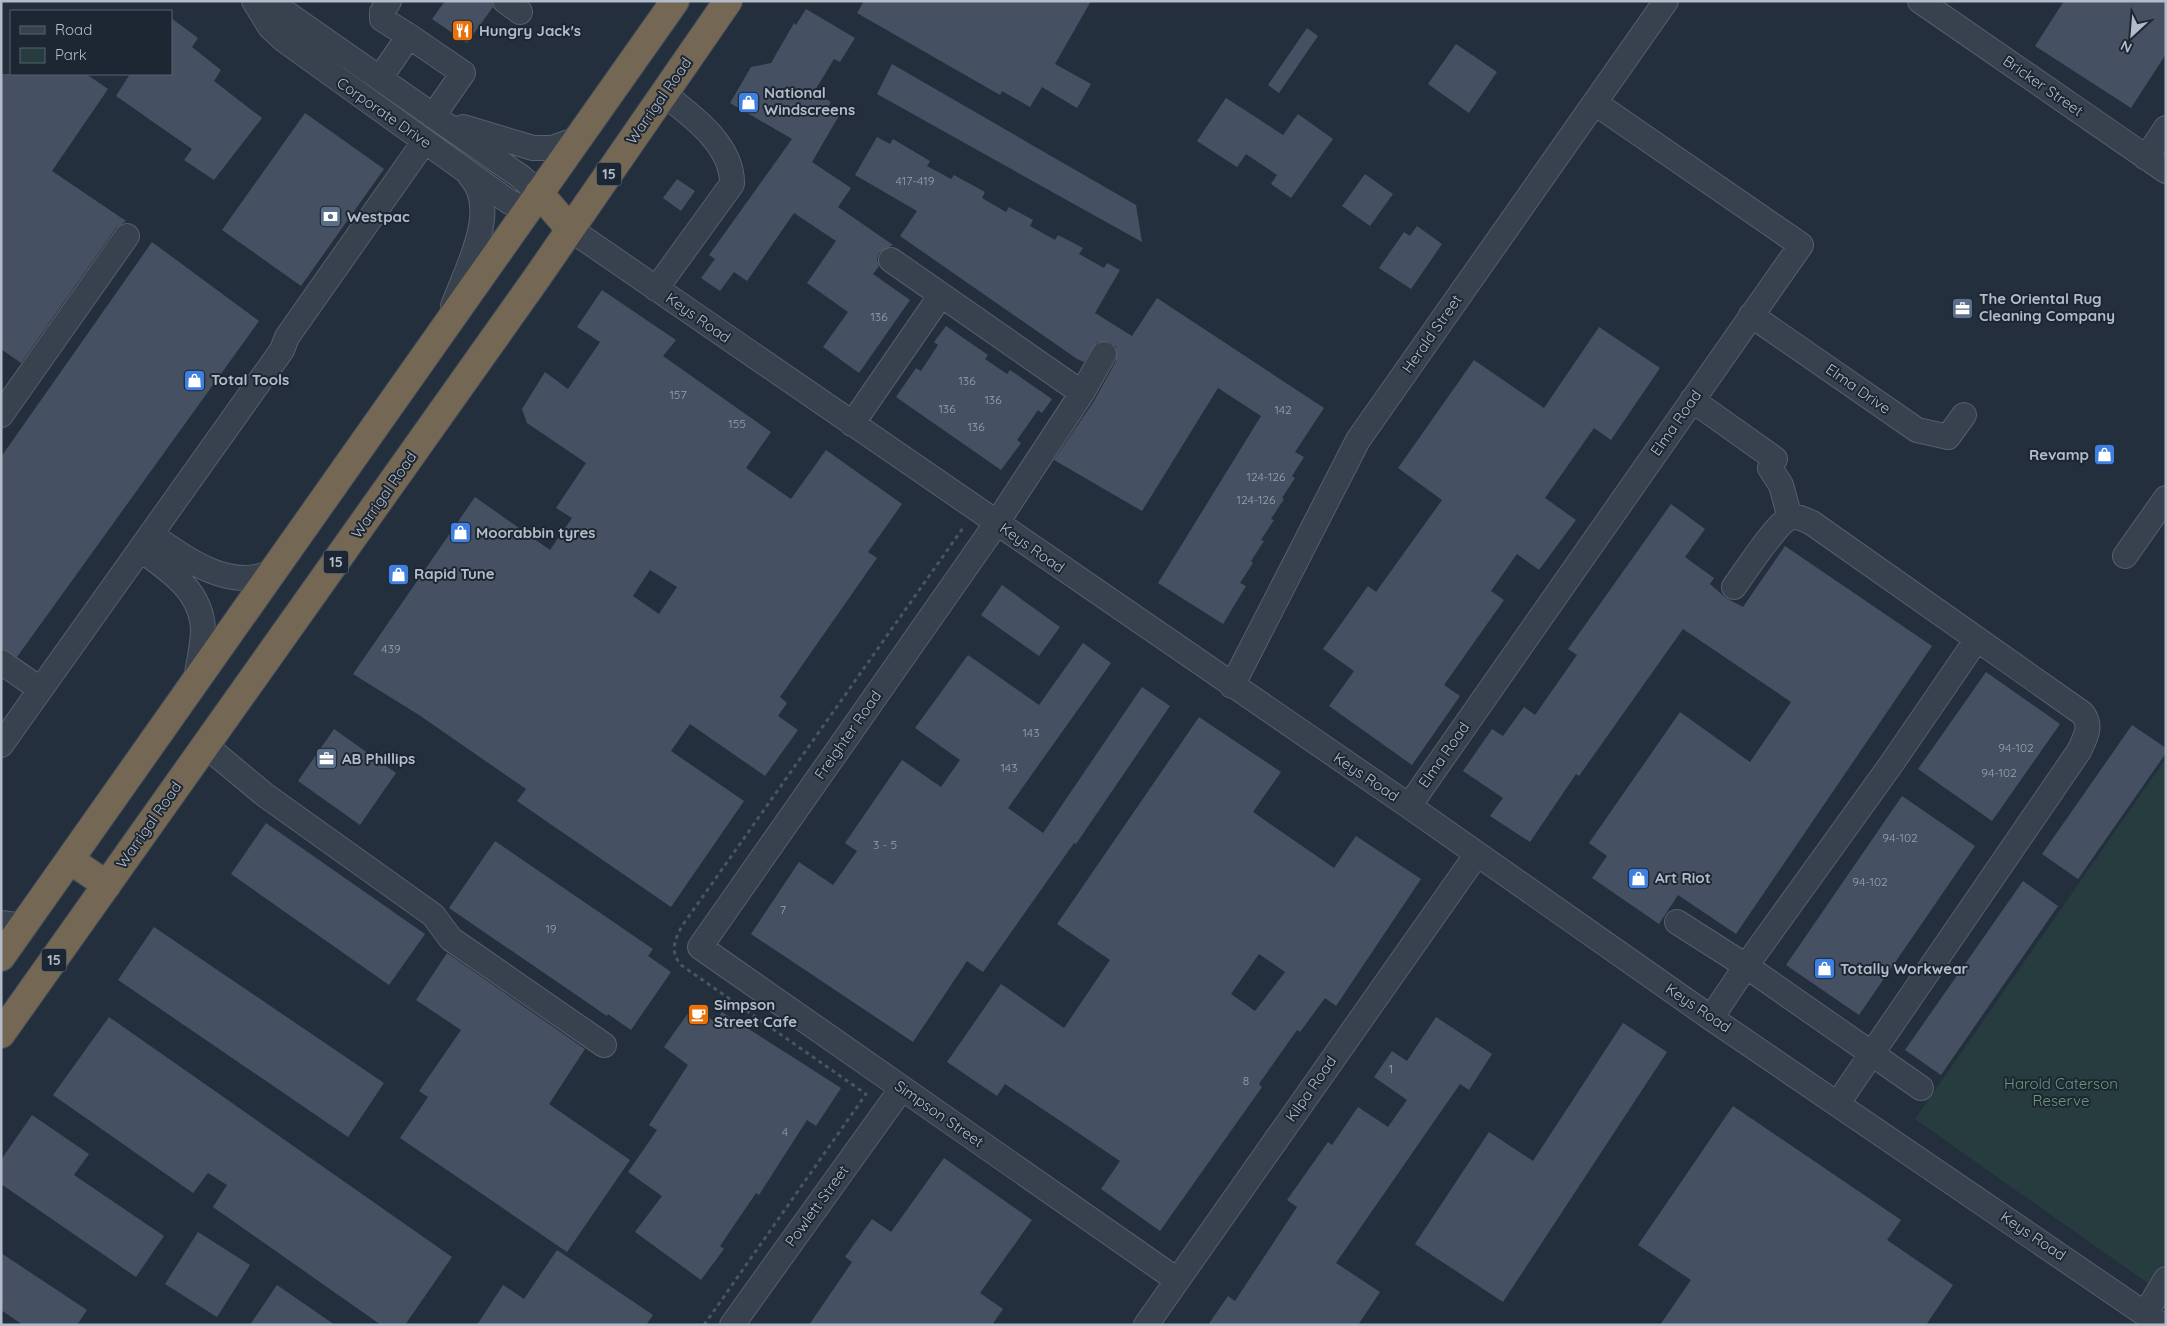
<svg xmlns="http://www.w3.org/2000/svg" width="2167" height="1326" font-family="Quicksand,sans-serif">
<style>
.green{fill:#263c3f}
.building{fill:#455162;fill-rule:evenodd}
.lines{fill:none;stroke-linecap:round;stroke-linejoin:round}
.minor-casing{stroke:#565f6c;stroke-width:26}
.highway-casing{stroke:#434c59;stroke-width:30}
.path{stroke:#44595c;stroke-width:3;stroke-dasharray:4 4;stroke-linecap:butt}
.minor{stroke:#38414e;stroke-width:24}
.highway{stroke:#746855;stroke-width:28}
.labels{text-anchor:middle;stroke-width:4;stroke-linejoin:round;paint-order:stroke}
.number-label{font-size:12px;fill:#98a1af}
.shield{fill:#1d2633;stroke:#878f9c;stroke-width:1}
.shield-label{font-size:14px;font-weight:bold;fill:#b4bcc9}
.poi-label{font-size:15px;font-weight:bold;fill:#b4bcc9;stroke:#1d2633;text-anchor:start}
.street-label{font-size:15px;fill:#b4bcc9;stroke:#1d2633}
.park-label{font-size:15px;fill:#6b9a76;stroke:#1d2633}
</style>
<rect width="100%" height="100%" fill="#242f3e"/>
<!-- green -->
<path class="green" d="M2166 758V1296L1915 1119Z"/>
<!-- building -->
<path class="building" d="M445 1H492L493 7 467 43 432 19Z
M864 1H1091L1055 64 1091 84 1077 108 1042 87 1030 107 1002 91 1000 95 857 13Z
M2064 1H2166V54L2131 108 2035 46Z
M806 9 855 38 840 62 834 59 814 92 831 102 828 107 840 114 812 162 851 188 838 207 893 245 879 253 877 259 879 266 873 274 910 300 859 373 823 347 848 312 807 283 836 241 794 213 747 281 734 272 720 291 701 278 715 259 709 255 792 139 730 103 751 67 771 63 794 23 796 25Z
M171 18 198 38 192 47 221 70 214 81 262 118 214 180 184 160 192 149 116 96 130 74H171Z
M1307 28 1318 36 1279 93 1268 85Z
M1456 44 1497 72 1469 113 1428 84Z
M892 64 1136 205 1142 242 877 94Z
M1 74H86L108 89 52 171 126 221 116 228 21 363 1 349Z
M1226 98 1283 135 1298 114 1333 139 1291 198 1271 184 1277 175 1246 154 1237 167 1197 141Z
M305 113 384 169 301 286 222 230Z
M877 137 890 144 893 139 930 161 927 166 951 179 954 175 985 192 982 198 1006 212 1009 207 1033 220 1030 226 1055 240 1058 235 1083 248 1079 254 1104 268 1107 263 1120 270 1095 313 1132 336 1157 298 1324 408 1295 452 1304 457 1292 476 1295 478 1282 498 1284 499 1271 519 1274 520 1261 540 1264 541 1251 561 1253 563 1240 583 1246 586 1223 624 1158 583 1261 416 1218 388 1142 511 1054 460 1094 401 1116 361V347L1110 342H1097L1084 362 1077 359 900 236 917 211 855 175Z
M1365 174 1393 194 1370 226 1342 206Z
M677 179 695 191 681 211 663 198Z
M1417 226 1442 244 1411 289 1379 268 1404 232 1410 236Z
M152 242 259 321 17 657 1 648V457Z
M602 290 676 340 663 356 771 432 746 468 791 499 826 450 902 504 868 552 877 558 780 697 787 703 778 716 798 730 765 776 690 724 671 751 744 801 671 907 517 801 526 789 419 715 353 674 475 497 550 550 572 518 556 508 586 463 527 423 522 409 545 372 568 389 600 342 577 327ZM650 570 677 587 659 614 633 596Z
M946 326 988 355 985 359 1007 374 1010 370 1052 399 1042 413 1038 410 1017 440 1021 443 1001 470 896 397 916 368 921 371 938 345 934 342Z
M1599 327 1660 368 1611 440 1594 428 1545 498 1576 520 1539 570 1517 554 1491 591 1504 600 1444 685 1460 696 1412 765 1329 706 1354 671 1323 649 1368 586 1376 592 1442 500 1398 468 1474 360 1544 408Z
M1671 504 1705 529 1685 557 1714 578 1710 584 1726 598 1743 607 1785 546 1932 646 1736 934 1678 895 1659 924 1592 878 1607 856 1589 843 1680 712 1750 762 1791 702 1683 629 1579 776 1576 774 1530 842 1490 816 1503 798 1463 771 1492 729 1503 736 1524 707 1535 715 1577 655 1568 649Z
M1002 585 1060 627 1039 656 981 615Z
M1083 643 1111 663 1008 808 1043 833 1142 687 1170 706 1076 844 1074 843 983 972 967 961 913 1042 751 934 799 862 833 885 857 851 845 843 902 760 941 787 960 760 915 728 968 655 1039 705Z
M1986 672 2060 724 1992 821 1918 769Z
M1199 717 1281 772 1253 812 1334 868 1356 836 1421 879 1336 1006 1325 998 1300 1032 1297 1030 1259 1084 1262 1087 1160 1231 1101 1189 1120 1161 1005 1084 997 1096 947 1062 1001 984 1064 1028 1110 960 1057 924ZM1259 954 1285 972 1255 1011 1231 994Z
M2132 725 2166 748V753L2078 879 2042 854Z
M334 729 396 773 360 825 298 781Z
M1902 796 1975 846 1859 1015 1786 965Z
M266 823 425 934 389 985 231 874Z
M495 841 653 949 648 956 671 972 631 1030 608 1014 607 1016 449 908Z
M2023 881 2058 906 1941 1075 1905 1050Z
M154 927 384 1083 348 1137 118 980Z
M447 953 585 1049 549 1104 630 1160 567 1252 400 1138 428 1097 419 1091 461 1030 416 1000Z
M693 1006 715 1022 722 1012 841 1088 816 1126 807 1120 759 1195 756 1193 720 1246 724 1249 701 1280 635 1232 662 1196 628 1172 657 1130 649 1125 688 1065 664 1047Z
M109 1017 452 1257 405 1325H381L213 1207 227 1185 208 1173 193 1193 53 1095Z
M1436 1017 1492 1054 1469 1090 1460 1084 1336 1263 1380 1292 1358 1325H1208L1228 1296 1235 1301 1297 1207 1287 1200 1328 1142 1332 1145 1358 1107 1388 1127 1407 1100 1374 1077 1392 1051 1407 1061Z
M1623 1023 1667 1052 1503 1302 1415 1244 1489 1132 1533 1161Z
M1733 1106 1901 1220 1887 1240 1953 1285 1926 1325H1660L1691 1280 1638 1245Z
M32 1115 89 1154 74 1175 164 1236 136 1277 1 1184V1160Z
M944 1158 1032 1220 980 1293 1003 1309 992 1325H809L852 1262 845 1257 872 1219 891 1232Z
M198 1232 250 1265 217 1317 165 1284Z
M557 1250 653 1315 646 1325H477L503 1285 524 1299Z
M1 1253 87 1310 77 1325H23L1 1310Z
M277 1285 335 1325H250Z"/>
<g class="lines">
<defs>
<path id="minor" d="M254 1 270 27 284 40 508 201 526 210
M269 1 521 177 539 193
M389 1 382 12V19L409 36
M505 1 520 12
M1920 1 2166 171
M380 78 409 36 463 73 433 116
M463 127 533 148H552L578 139
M2146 158 2166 128
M570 229 1409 806 1711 1018 2161 1325
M891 260 1082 393
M656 289 732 184C733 145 691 115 664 94
M453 306C466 270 501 209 470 176
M1751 315 1917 430 1948 437 1964 415
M1104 354 1082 393 996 524 700 947 1177 1280
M1692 400 1775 459 1770 468 1781 485 1790 518
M1 415 127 236
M852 424 941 295
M152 535C185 559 232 593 274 571
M141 550C169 570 202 591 203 630 203 646 198 664 196 680
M2125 556 2166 498
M1734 587C1745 572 1775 525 1789 518 1797 515 1805 520 1812 523L2082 713C2093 726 2085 738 2079 751L1838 1103
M1 662 40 689
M1232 686 1358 440 1666 1
M1 745 282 350 287 337 424 142
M206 746 265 795 433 915 451 939 604 1045
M1409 806 1801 245 1595 103
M1677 922 1746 966 1890 766 1977 639
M1 923 24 926
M1711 1018 1746 966 1921 1088
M2145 1314 2166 1279
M732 1325 902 1088
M1146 1325 1477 854"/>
<path id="highway" d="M539 193 570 229
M70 860 107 885
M1 957 675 1
M1 1034 536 279 728 1"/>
</defs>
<!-- minor casing -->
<use href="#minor" class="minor-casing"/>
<!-- highway casing -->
<use href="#highway" class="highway-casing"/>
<!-- path -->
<path class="path" d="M704 1325 866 1094 681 965C670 952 674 941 682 926L963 528"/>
<!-- minor -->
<use href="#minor" class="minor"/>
<!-- highway -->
<use href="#highway" class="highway"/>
</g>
<!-- icons -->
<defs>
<symbol id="restaurant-square" viewBox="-11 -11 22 22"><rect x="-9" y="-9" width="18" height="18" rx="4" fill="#e8710a" stroke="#1d2633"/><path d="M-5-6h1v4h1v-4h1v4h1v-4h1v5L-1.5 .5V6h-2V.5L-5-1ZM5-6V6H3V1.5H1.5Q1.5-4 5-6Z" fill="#fff"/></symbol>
<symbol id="shop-square" viewBox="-11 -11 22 22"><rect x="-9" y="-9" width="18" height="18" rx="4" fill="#3f7fe0" stroke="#1d2633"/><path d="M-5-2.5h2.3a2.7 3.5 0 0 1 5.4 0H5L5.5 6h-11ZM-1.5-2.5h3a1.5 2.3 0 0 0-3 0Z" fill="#fff"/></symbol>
<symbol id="bank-square" viewBox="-11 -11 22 22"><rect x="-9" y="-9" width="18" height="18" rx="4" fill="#5c6f8a" stroke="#1d2633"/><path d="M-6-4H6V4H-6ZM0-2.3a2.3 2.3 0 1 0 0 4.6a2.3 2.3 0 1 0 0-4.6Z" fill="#fff"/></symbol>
<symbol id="office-square" viewBox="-11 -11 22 22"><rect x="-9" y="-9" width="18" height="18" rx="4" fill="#5c6f8a" stroke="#1d2633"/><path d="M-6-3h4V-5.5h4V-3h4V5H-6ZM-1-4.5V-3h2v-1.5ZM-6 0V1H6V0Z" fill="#fff"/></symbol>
<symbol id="cafe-square" viewBox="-11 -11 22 22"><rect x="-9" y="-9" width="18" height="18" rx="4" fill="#e8710a" stroke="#1d2633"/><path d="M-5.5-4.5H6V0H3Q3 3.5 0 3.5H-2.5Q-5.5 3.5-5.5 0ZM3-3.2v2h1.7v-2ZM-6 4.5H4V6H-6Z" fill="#fff"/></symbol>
</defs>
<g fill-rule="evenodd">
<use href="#restaurant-square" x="450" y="18" width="25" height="25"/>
<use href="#shop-square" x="736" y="90" width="25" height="25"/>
<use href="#bank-square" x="318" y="204" width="25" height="25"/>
<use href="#office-square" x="1950" y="296" width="25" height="25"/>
<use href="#shop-square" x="182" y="368" width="25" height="25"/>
<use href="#shop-square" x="2092" y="442" width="25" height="25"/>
<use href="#shop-square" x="448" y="520" width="25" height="25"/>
<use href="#shop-square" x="386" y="562" width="25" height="25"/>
<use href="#office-square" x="314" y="746" width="25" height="25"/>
<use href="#shop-square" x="1626" y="866" width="25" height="25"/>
<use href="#shop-square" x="1812" y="956" width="25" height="25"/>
<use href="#cafe-square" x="686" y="1002" width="25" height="25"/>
</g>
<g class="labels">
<!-- number labels -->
<g class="number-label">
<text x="915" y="185">417-419</text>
<text x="879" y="321">136</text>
<text x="967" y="385">136</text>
<text x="678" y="399">157</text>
<text x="993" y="404">136</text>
<text x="947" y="413">136</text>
<text x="1283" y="414">142</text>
<text x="737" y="428">155</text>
<text x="976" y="431">136</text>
<text x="1266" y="481">124-126</text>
<text x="1256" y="504">124-126</text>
<text x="391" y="653">439</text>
<text x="1031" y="737">143</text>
<text x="2016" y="752">94-102</text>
<text x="1009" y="772">143</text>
<text x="1999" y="777">94-102</text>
<text x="1900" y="842">94-102</text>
<text x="885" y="849">3 - 5</text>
<text x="1870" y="886">94-102</text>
<text x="783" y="914">7</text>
<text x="551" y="933">19</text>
<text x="1391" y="1073">1</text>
<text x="1246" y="1085">8</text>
<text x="785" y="1136">4</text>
</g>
<!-- shield labels -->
<g class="shield">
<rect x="596.5" y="162.5" width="25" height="23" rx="4"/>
<rect x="323.5" y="550.5" width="25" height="23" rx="4"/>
<rect x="41.5" y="948.5" width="25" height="23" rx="4"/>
</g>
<g class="shield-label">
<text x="609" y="179">15</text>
<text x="336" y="567">15</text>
<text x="54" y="965">15</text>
</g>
<!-- poi labels -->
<g class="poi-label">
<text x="479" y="36">Hungry Jack's</text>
<text x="764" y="98">National<tspan x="764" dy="17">Windscreens</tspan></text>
<text x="347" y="222">Westpac</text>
<text x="1979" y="304">The Oriental Rug<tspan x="1979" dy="17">Cleaning Company</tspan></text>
<text x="211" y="385">Total Tools</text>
<text x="2089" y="460" text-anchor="end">Revamp</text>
<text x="476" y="538">Moorabbin tyres</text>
<text x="414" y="579">Rapid Tune</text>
<text x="342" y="764">AB Phillips</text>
<text x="1655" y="883">Art Riot</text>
<text x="1840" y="974">Totally Workwear</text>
<text x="714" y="1010">Simpson<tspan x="714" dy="17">Street Cafe</tspan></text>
</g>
<!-- street labels -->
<g class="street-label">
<text transform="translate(2043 86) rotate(35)" y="5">Bricker Street</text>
<text transform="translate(659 101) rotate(-55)" y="5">Warrigal Road</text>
<text transform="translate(384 113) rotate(35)" y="5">Corporate Drive</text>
<text transform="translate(698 318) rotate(35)" y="5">Keys Road</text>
<text transform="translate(1432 334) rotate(-55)" y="5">Herald Street</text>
<text transform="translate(1858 389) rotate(35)" y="5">Elma Drive</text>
<text transform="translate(1676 423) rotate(-55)" y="5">Elma Road</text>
<text transform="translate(384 495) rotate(-55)" y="5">Warrigal Road</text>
<text transform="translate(1032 548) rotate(35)" y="5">Keys Road</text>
<text transform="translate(848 735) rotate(-55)" y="5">Freighter Road</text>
<text transform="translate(1444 755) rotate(-55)" y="5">Elma Road</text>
<text transform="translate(1366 777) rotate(34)" y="5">Keys Road</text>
<text transform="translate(149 825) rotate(-55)" y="5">Warrigal Road</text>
<text transform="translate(1698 1008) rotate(34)" y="5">Keys Road</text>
<text transform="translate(1311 1089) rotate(-55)" y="5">Kilpa Road</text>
<text transform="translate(939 1114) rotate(35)" y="5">Simpson Street</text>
<text transform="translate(817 1206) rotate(-54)" y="5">Powlett Street</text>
<text transform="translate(2033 1236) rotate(34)" y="5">Keys Road</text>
</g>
<!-- park labels -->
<g class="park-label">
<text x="2061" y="1089">Harold Caterson<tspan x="2061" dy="17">Reserve</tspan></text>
</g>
</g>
<!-- border -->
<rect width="2167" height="1326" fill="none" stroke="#b4bcc9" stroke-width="5"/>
<!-- legend -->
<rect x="10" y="10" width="162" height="65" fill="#1d2633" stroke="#59626f"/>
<rect x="20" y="26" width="25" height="8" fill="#38414e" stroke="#59626f"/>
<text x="55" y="35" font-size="15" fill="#b4bcc9">Road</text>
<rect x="20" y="48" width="25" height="15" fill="#263c3f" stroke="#59626f"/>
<text x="55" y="60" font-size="15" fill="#b4bcc9">Park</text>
<!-- north arrow -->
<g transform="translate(2132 35) rotate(206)" stroke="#1d2633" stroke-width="4" paint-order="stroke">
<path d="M0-4L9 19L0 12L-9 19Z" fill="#b4bcc9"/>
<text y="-8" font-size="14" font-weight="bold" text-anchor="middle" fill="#b4bcc9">N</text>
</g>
</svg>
